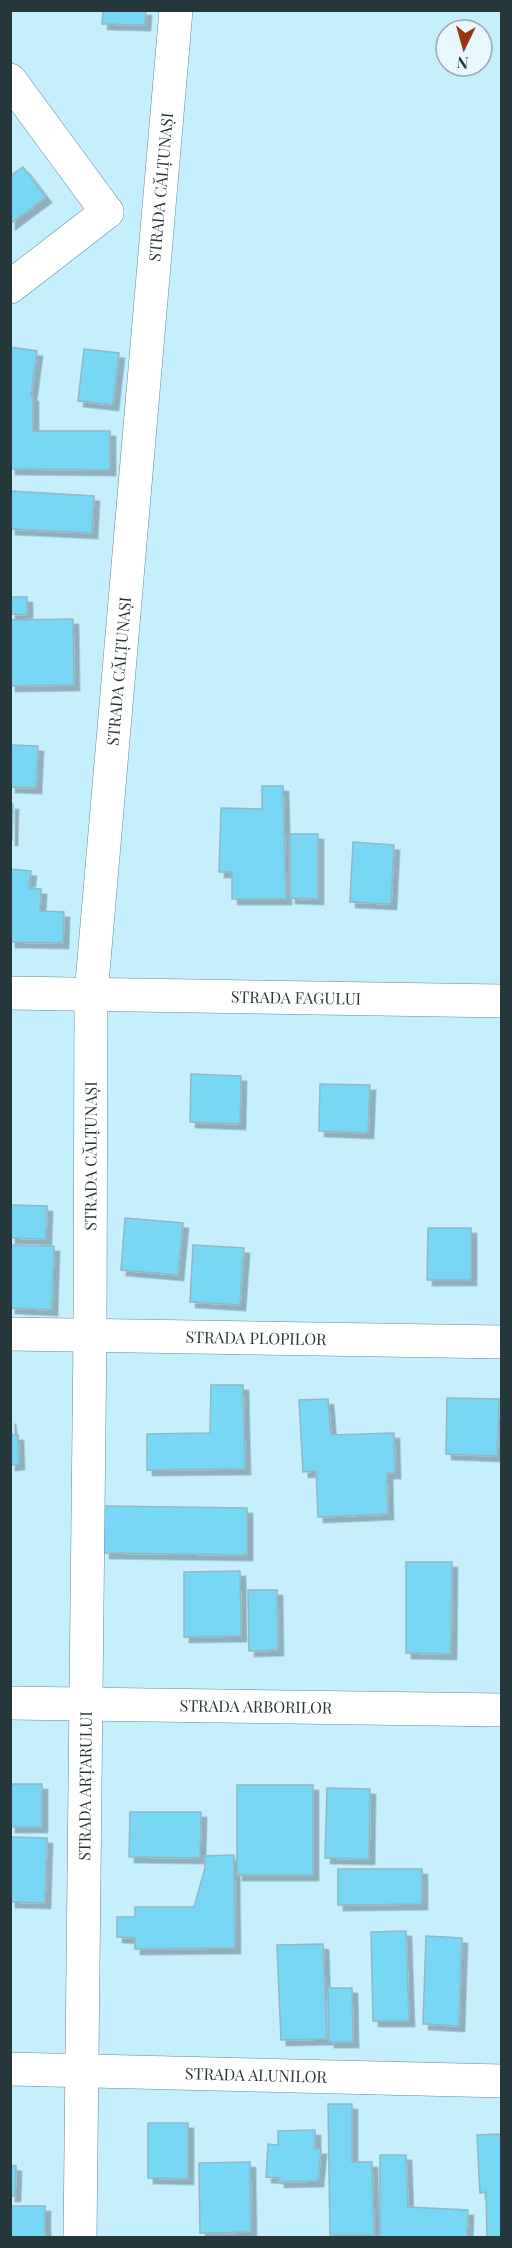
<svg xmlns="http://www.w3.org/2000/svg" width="512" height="2248" font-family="'Playfair Display',serif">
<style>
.building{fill:#78d7f5;stroke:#90b8c6;stroke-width:1.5;filter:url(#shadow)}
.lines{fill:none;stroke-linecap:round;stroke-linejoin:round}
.minor-casing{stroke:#638a97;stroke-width:34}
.minor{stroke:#fff;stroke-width:33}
.labels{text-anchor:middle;stroke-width:6;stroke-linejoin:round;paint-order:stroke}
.street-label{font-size:16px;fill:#26373c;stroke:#e7f7fd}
</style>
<defs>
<filter id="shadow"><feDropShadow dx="5.5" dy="5.5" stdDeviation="0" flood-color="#0004"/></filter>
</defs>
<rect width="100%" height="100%" fill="#c5effd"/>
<!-- building -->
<path class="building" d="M103 10H146L145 25 102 24Z
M23 167 46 197 10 224V176Z
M10 347 37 351 31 396H33V431H110V470L10 469Z
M84 349 119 353 113 405 78 401Z
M10 491 94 496 92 533 10 529Z
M10 597H27V615L10 614Z
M73 619 74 685 10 686V620Z
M10 745 38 746 36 788 10 787Z
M262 786H283L286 899H232V872H219L221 808 262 809Z
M10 804H13L12 840H10Z
M290 834H318V899L290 898Z
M353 842 394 845 391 904 350 902Z
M10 869 31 871 29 888 41 889 40 911 64 912 63 943 10 942Z
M191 1074 241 1076 240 1124 190 1122Z
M320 1084 370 1085 368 1133 319 1131Z
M10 1205 47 1206 46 1239 10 1238Z
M125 1218 183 1223 178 1275 121 1270Z
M428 1228H471V1280H427Z
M10 1245 54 1246 52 1310 10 1308Z
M193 1245 244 1248 240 1305 190 1302Z
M211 1385H243L245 1469 147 1470V1434L210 1433Z
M447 1398 499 1399 497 1456 446 1454Z
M328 1399 331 1435 394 1433 395 1473H387L388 1514 318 1517 316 1471 303 1472 299 1400Z
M10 1418 12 1435H18L19 1464 10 1465Z
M104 1506 247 1508V1555L104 1553Z
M406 1562H452L451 1654 406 1653Z
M240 1571 241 1636 184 1637V1572Z
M248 1590H277L278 1650 249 1651Z
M10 1784H42V1827H10Z
M237 1785H313V1875H237Z
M327 1788 370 1789 369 1859 325 1858Z
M130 1812H201L200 1858 129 1857Z
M10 1837 47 1838 45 1903 10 1902Z
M234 1855 235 1948 135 1949V1938L117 1937V1917H135V1907H194L205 1868 204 1856Z
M338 1869H422V1904L338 1905Z
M406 1931 409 2021H373L371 1932Z
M426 1936 462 1938 459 2026 423 2024Z
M323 1944 327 2039 281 2040 277 1945Z
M328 1988H352L353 2042H329Z
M328 2104H352V2162H372L374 2235H330Z
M148 2123H188V2179L148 2178Z
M315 2130V2149H321L318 2181 279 2182V2178L266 2177 268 2144 278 2145V2131Z
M502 2134V2238H487L486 2192 480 2193 477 2135Z
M380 2155H406L408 2207 468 2210 467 2238H380Z
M250 2162 251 2232 200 2233 199 2163Z
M10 2165 16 2166 15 2196H10Z
M10 2206H45V2238H10Z"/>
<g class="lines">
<defs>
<g id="minor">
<path d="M10 80 107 212"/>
<path d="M10 287 107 212"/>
<path id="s1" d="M10 993 502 1001"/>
<path id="s2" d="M10 1334 502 1342"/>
<path id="s3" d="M10 1703 502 1710"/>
<path id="s4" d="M10 2069 502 2081"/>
<path id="s5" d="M80 2238 90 1335 91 995 176 10"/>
</g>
</defs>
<!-- minor casing -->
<use href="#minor" class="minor-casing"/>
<!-- minor -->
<use href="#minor" class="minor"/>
</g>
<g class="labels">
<!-- street labels -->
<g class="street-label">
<text dy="6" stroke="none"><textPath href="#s5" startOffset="2054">STRADA CĂLȚUNAȘI</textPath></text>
<text dy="6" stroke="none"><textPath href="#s5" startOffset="1568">STRADA CĂLȚUNAȘI</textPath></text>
<text dy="6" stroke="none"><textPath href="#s1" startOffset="286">STRADA FAGULUI</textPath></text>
<text dy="6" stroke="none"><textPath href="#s5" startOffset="1082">STRADA CĂLȚUNAȘI</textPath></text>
<text dy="6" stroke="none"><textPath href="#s2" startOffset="246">STRADA PLOPILOR</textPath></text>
<text dy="6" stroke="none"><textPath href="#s3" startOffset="246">STRADA ARBORILOR</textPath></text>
<text dy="6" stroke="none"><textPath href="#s5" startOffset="452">STRADA ARȚARULUI</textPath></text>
<text dy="6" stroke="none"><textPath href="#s4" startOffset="246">STRADA ALUNILOR</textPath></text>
</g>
</g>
<!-- border -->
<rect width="512" height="2248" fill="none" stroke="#26373c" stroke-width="24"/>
<!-- north arrow -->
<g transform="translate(464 48) rotate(185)"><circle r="28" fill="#e7f7fd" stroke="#9aaab0" stroke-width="1.5"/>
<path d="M0-4.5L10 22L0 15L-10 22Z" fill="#9b3413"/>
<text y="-9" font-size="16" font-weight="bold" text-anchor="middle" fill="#26373c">N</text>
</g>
</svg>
